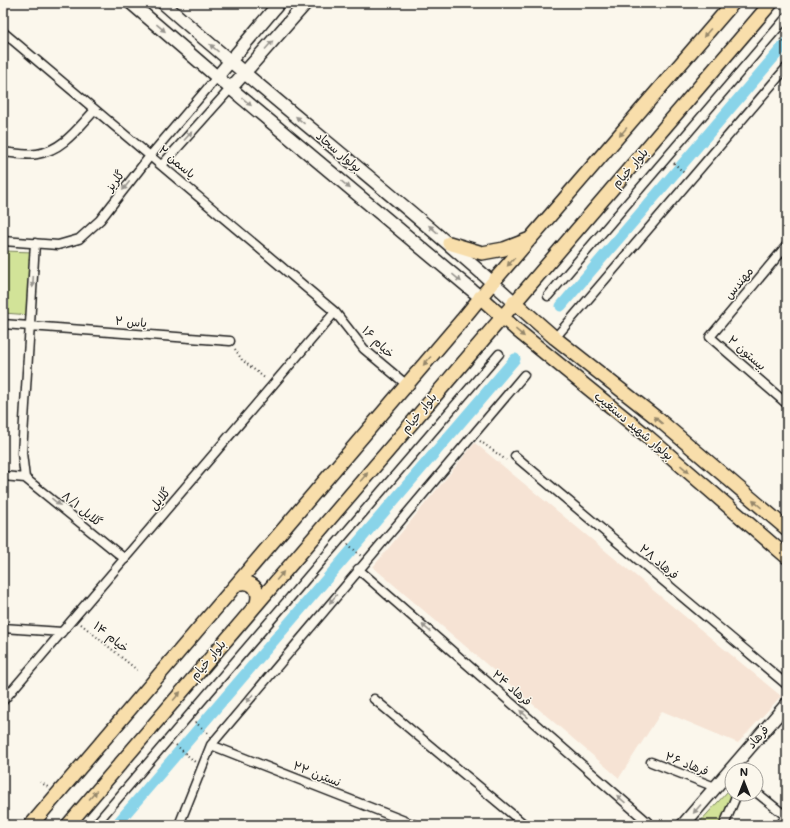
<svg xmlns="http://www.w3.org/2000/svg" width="790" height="828" font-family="Mali,'Playpen Sans Arabic',sans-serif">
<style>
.built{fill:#f6e3d4}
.green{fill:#d2e398;stroke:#77805a}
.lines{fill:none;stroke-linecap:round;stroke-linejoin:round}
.canal{stroke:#89d4e9;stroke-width:11}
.street-casing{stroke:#1c1c1c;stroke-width:11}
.secondary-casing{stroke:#1c1c1c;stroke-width:15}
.primary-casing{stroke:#1c1c1c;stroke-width:16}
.path{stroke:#1c1c1c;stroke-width:2;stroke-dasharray:1 3;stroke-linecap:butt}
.street{stroke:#fbf7ec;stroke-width:8}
.secondary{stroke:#fbf7ec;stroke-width:12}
.primary{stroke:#f8deab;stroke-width:13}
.oneway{fill:#97948e}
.oneway2{fill:#95876b}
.labels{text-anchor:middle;stroke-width:3;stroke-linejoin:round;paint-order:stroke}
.street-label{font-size:12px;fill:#1c1c1c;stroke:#fbf7ec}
</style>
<rect width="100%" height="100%" fill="#fbf7ec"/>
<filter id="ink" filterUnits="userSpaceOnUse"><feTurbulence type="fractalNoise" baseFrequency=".025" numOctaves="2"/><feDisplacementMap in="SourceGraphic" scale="8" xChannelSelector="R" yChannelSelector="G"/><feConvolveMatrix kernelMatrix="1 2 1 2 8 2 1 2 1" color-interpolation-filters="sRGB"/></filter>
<g filter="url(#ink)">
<!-- built -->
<path class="built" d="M475 443 781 696 738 743 662 711 619 778 373 567Z"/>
<!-- green -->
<path class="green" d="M4 251 34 252 31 315 3 313Z
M728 791 732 800 720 825H697Z"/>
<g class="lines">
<!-- canal -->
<path class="canal" d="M561 306 787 42
M116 825 515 359"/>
<defs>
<path id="street" d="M3 32 335 312 364 349 407 385
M3 152C14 153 27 156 37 154 63 150 78 128 95 110
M162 165 231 88
M3 241 58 245 79 239 100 220 150 156 217 77
M787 245 710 337 787 404
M548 296 787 17
M3 324 230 341
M555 338 787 67
M515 456 787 685
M3 476 25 478
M25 478 22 453 35 243
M25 478 125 559
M358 569 651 825
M3 628 62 632
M374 699 525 825
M3 701 335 312
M211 745 415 825
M651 762 715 787
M756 792 787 817
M95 825 499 354
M179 825 211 745 524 375
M724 825 737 794
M781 825 785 816"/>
<path id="secondary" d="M131 3 217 77 480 297
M163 3C278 105 400 198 514 302
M217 77 279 3
M231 88 306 3
M683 825 787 704"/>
<path id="primary" d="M449 243 482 253 504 249 530 239
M480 297 518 331 647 436 787 557
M514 302 555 338 658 419 787 529
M237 584C251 579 261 589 257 603
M31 825 462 320 493 282 733 3
M68 825 771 3"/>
</defs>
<!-- street casing -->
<use href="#street" class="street-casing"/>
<!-- secondary casing -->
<use href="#secondary" class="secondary-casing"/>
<!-- primary casing -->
<use href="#primary" class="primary-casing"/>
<!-- path -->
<path class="path" d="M780 39 787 44
M674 163 685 174
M235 349 242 360 266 379
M480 441 506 460
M348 544 361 556
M81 624 137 670
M195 722 208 733
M176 745 195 762
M40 782 48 787"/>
<!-- street -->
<use href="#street" class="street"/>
<!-- secondary -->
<use href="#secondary" class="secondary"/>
<!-- primary -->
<use href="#primary" class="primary"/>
</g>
<!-- one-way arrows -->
<defs><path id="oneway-solid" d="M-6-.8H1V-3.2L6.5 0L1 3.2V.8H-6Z"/></defs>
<g class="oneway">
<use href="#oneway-solid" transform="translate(161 28) rotate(40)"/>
<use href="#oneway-solid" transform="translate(269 45) rotate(-48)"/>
<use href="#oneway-solid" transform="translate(214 48) rotate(-139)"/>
<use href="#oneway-solid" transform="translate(247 102) rotate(40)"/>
<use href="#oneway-solid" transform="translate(300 120) rotate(-140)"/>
<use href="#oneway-solid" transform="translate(188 136) rotate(-48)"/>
<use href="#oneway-solid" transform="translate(346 185) rotate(40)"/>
<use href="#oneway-solid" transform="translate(126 186) rotate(128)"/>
<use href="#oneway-solid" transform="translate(433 229) rotate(-140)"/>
<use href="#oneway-solid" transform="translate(457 278) rotate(40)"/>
<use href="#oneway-solid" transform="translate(33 282) rotate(93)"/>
<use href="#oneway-solid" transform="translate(56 502) rotate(39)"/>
<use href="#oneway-solid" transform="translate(333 599) rotate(130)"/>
<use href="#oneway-solid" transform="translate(426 628) rotate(-139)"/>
<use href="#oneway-solid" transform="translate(250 698) rotate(130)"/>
<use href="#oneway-solid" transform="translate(524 714) rotate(-139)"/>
<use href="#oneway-solid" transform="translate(621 799) rotate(-139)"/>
<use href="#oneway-solid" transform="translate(697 809) rotate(131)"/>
</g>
<g class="oneway2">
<use href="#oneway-solid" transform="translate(707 33) rotate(130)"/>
<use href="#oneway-solid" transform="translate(623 132) rotate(131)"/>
<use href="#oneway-solid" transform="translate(511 262) rotate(132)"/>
<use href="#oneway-solid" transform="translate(520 333) rotate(40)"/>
<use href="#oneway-solid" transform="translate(427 361) rotate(131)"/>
<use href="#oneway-solid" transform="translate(658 420) rotate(-141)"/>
<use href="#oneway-solid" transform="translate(685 469) rotate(41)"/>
<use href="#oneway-solid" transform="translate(364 477) rotate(-50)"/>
<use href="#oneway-solid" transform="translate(757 504) rotate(-140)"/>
<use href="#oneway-solid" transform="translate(280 576) rotate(-50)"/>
<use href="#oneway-solid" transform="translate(177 696) rotate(-50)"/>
<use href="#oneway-solid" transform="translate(93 795) rotate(-50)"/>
</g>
</g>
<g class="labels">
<!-- street labels -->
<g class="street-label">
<text transform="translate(339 152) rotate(40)" y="4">بولوار سجاد</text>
<text transform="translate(177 162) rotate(40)" y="4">یاسمن ۲</text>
<text transform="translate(630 168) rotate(-49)" y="4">بلوار خیام</text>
<text transform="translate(115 181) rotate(-52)" y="4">گلریز</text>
<text transform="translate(739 283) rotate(-50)" y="4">مهندس</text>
<text transform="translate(131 322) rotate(4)" y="4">یاس ۲</text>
<text transform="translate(378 342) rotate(45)" y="4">خیام ۱۶</text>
<text transform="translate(747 353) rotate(41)" y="4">بیستون ۲</text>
<text transform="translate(419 413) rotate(-50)" y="4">بلوار خیام</text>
<text transform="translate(634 426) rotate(40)" y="4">بولوار شهید دستغیب</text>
<text transform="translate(160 499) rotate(-50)" y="4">گلایل</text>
<text transform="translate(82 509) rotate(39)" y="4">گلایل ۸/۱</text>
<text transform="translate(659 562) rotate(40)" y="4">فرهاد ۲۸</text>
<text transform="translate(111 637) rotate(39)" y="4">خیام ۱۴</text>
<text transform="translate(208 660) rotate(-50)" y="4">بلوار خیام</text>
<text transform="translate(512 688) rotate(41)" y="4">فرهاد ۲۴</text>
<text transform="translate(758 737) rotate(-49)" y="4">فرهاد</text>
<text transform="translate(687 764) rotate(21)" y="4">فرهاد ۲۶</text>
<text transform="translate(317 774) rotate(21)" y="4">نسترن ۲۲</text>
</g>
</g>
<!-- margin -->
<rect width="790" height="828" fill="none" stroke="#fbf7ec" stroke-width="16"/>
<rect x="8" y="8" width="774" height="812" fill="none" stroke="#1c1c1c" stroke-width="1.5" filter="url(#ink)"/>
<!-- north arrow -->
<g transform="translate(744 782)"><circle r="19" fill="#fbf7ec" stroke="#a29f99"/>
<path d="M0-3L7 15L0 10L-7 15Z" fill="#1c1c1c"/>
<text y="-6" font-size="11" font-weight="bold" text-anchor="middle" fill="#1c1c1c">N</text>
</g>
</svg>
